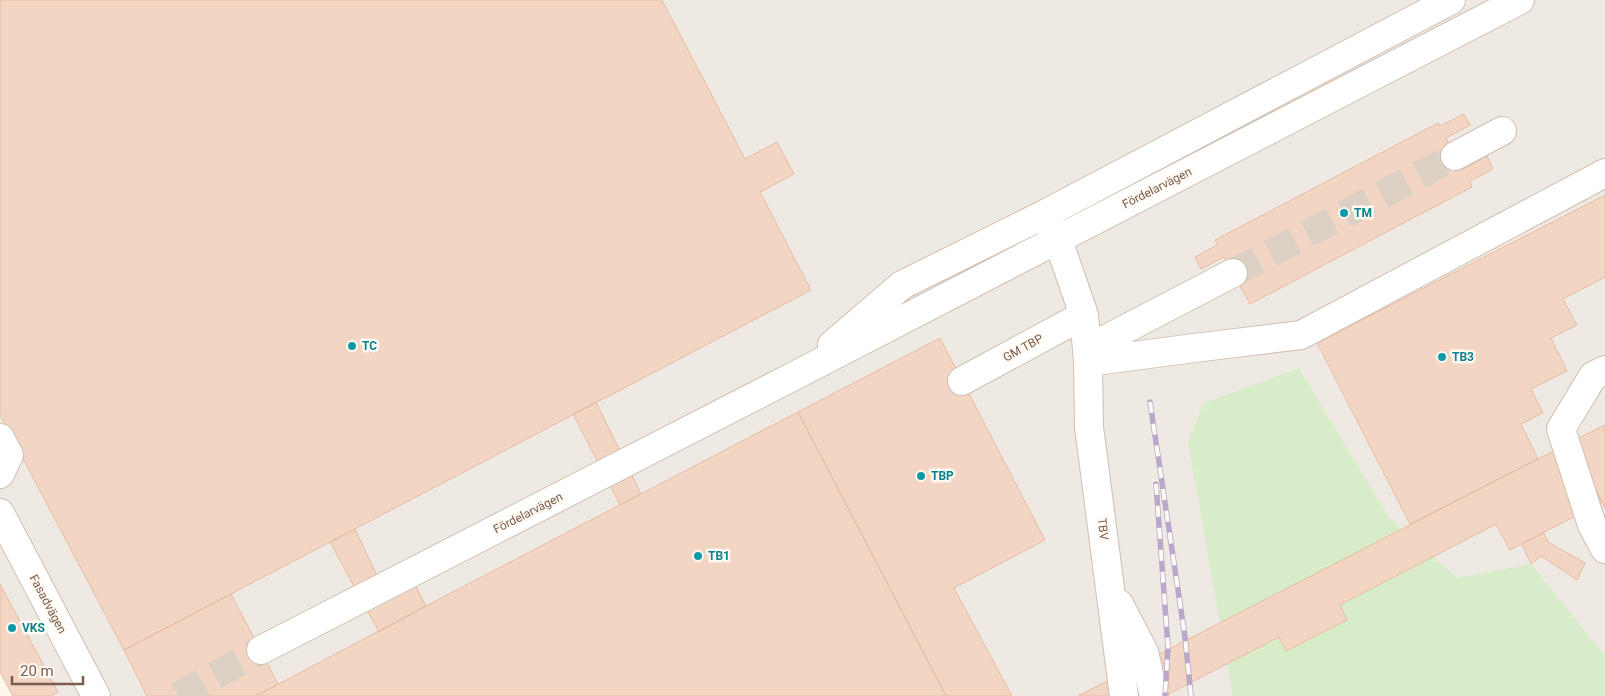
<svg xmlns="http://www.w3.org/2000/svg" width="1605" height="696" font-family="Roboto,sans-serif">
<style>
.industrial{fill:#efe9e4}
.green{fill:#d8ecc9}
.building{fill:#f3d5c3;stroke:#e6bba3}
.lines{fill:none;stroke-linecap:round;stroke-linejoin:round}
.minor-tunnel{stroke:#dcd0c4;stroke-width:28;stroke-dasharray:28 14;stroke-linecap:butt}
.minor-casing{stroke:#d1beb0;stroke-width:30}
.minor{stroke:#fff;stroke-width:28}
.rail-casing{stroke:#b9a8c9;stroke-width:5.5}
.rail{stroke:#fffaf3;stroke-width:4;stroke-dasharray:11;stroke-linecap:butt}
.culture-dot{fill:#0f9aa8;stroke:#fffaf3;stroke-width:2}
.labels{text-anchor:middle;stroke-width:5;stroke-linejoin:round;paint-order:stroke}
.street-label{font-size:12px;fill:#7a5c4d;stroke:#fffaf3}
.culture-label{font-size:12px;font-weight:bold;fill:#0d838f;stroke:#fffaf3;text-anchor:start}
</style>
<rect width="100%" height="100%" fill="#fdf6ec"/>
<!-- industrial -->
<path class="industrial" d="M0 0H1605V696H13L0 672Z"/>
<!-- green -->
<path class="green" d="M1299 368 1388 516 1457 578 1531 564 1605 656V696H1233L1188 442 1204 403Z"/>
<!-- building -->
<path class="building" d="M0 0H662L745 159 777 142 794 174 760 192 811 290 124 650 0 415Z
M1464 114 1470 125 1446 138 1455 156 1463 169 1487 156 1493 169 1470 181 1472 187 1250 304 1224 257 1201 269 1195 257 1217 245 1215 240 1438 123 1440 126Z
M1605 195V277L1563 299 1577 325 1551 338 1567 371 1531 389 1543 413 1521 424 1538 459 1410 524 1317 343Z
M940 338 1045 540 954 588 1012 696H946L798 412Z
M596 402 641 494 620 505 573 414Z
M798 412 946 696H256L426 606Z
M1605 425V508L1571 442Z
M1571 442 1602 502 1510 550 1496 524 1340 605 1347 620 1286 651 1279 637 1165 696H1078Z
M355 529 388 599 415 585 426 606 379 632 330 542Z
M1544 533 1548 542 1585 563 1577 580 1541 556 1531 564 1522 544Z
M0 584 58 692 51 696H13L0 672Z
M231 594 278 684 256 696H147L124 650Z"/>
<g class="lines">
<!-- minor-tunnel -->
<path class="minor-tunnel" d="M1233 273 1455 156
M178 696 261 650"/>
<defs>
<path id="minor" d="M1455 156 1502 131
M1049 224 1058 240 1084 315 1088 362 1089 427 1124 696
M832 345 902 285 1043 215 1451 0
M1087 349 1233 273
M1088 362 1194 348 1301 335 1605 173
M1605 370 1593 376 1561 429 1592 525 1605 549
M962 381 1084 315
M0 438 9 455 0 474
M0 513 96 696
M1119 604 1144 652 1154 696
M261 650 794 376 1520 0"/>
</defs>
<!-- minor casing -->
<use href="#minor" class="minor-casing"/>
<!-- minor -->
<use href="#minor" class="minor"/>
<defs>
<path id="rail" d="M1150 402 1185 637 1191 696
M1156 484 1168 647 1165 696"/>
</defs>
<!-- rail casing -->
<use href="#rail" class="rail-casing"/>
<!-- rail -->
<use href="#rail" class="rail"/>
</g>
<!-- markers -->
<g class="culture-dot">
<circle cx="1344" cy="213" r="5"/>
<circle cx="352" cy="346" r="5"/>
<circle cx="1442" cy="357" r="5"/>
<circle cx="921" cy="476" r="5"/>
<circle cx="698" cy="556" r="5"/>
<circle cx="12" cy="628" r="5"/>
</g>
<g class="labels">
<!-- street labels -->
<g class="street-label">
<text transform="translate(1157 188) rotate(-27)" y="4">Fördelarvägen</text>
<text transform="translate(1023 348) rotate(-29)" y="4">GM TBP</text>
<text transform="translate(528 513) rotate(-27)" y="4">Fördelarvägen</text>
<text transform="translate(1103 529) rotate(83)" y="4">TBV</text>
<text transform="translate(48 604) rotate(62)" y="4">Fasadvägen</text>
</g>
<!-- culture labels -->
<g class="culture-label">
<text x="1354" y="217">TM</text>
<text x="362" y="350">TC</text>
<text x="1452" y="361">TB3</text>
<text x="931" y="480">TBP</text>
<text x="708" y="560">TB1</text>
<text x="22" y="632">VKS</text>
</g>
</g>
<!-- scale -->
<path d="M12 676v8h71v-8" fill="none" stroke="#7a5c4d" stroke-width="2.5"/>
<text x="20" y="676" font-size="15" fill="#7a5c4d" stroke="#fffaf3" stroke-width="4" paint-order="stroke">20 m</text>
</svg>
